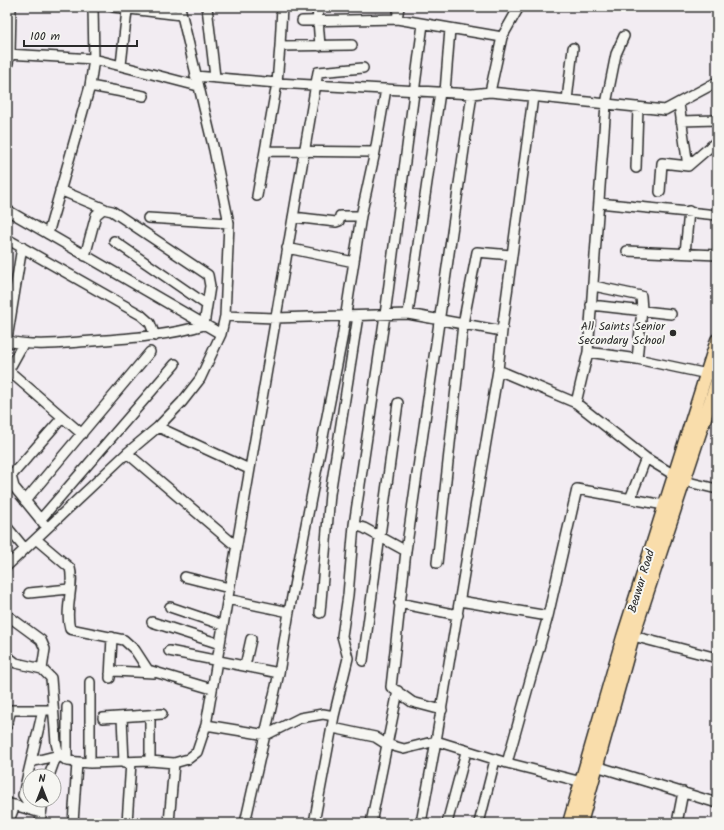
<svg xmlns="http://www.w3.org/2000/svg" width="724" height="830" font-family="Kalam,sans-serif">
<style>
.lines{fill:none;stroke-linecap:round;stroke-linejoin:round}
.minor-casing{stroke:#2b2b2b;stroke-width:12}
.major-casing{stroke:#2b2b2b;stroke-width:15}
.minor{stroke:#f6f6f2;stroke-width:9}
.major{stroke:#f9ddab;stroke-width:12}
.poi-dot{fill:#2b2b2b;stroke:#f6f6f2;stroke-width:1.5}
.labels{text-anchor:middle;stroke-width:4;stroke-linejoin:round;paint-order:stroke}
.poi-label{font-size:12px;fill:#2b2b2b;stroke:#f6f6f2;text-anchor:end}
.street-label{font-size:12px;fill:#2b2b2b;stroke:#f6f6f2}
</style>
<rect width="100%" height="100%" fill="#f2ecf2"/>
<filter id="ink" filterUnits="userSpaceOnUse"><feTurbulence type="fractalNoise" baseFrequency=".025" numOctaves="2"/><feDisplacementMap in="SourceGraphic" scale="8" xChannelSelector="R" yChannelSelector="G"/><feConvolveMatrix kernelMatrix="1 2 1 2 8 2 1 2 1" color-interpolation-filters="sRGB"/></filter>
<g filter="url(#ink)">
<g class="lines">
<defs>
<path id="minor" d="M113 7 181 15
M207 7 215 77
M282 7 280 46 352 45
M317 7 320 46
M397 19 399 7
M302 21 397 19 502 37
M7 54 94 59 198 86
M121 65 127 10
M7 67 10 54 11 7
M195 76 277 83 472 94 490 92 665 110 717 82
M90 86 144 96
M445 92 450 29
M490 92 502 37 519 7
M567 100 573 48
M679 104 688 166 717 141
M681 121 717 120
M266 151 375 152
M636 168 638 107
M60 190 105 209
M660 192 662 163 688 166
M257 196 277 83 280 46
M599 203 717 215
M7 210 221 334
M293 217 336 222 339 221 340 216H361
M148 218 229 223
M48 234 90 86 94 59 93 7
M7 239 141 315 150 323 155 336
M114 241 207 305
M287 248 354 262
M627 251 717 255
M685 253 689 211
M594 286 641 296 642 310 637 359
M591 305 671 314
M408 314 440 92
M225 316 275 318 408 314 502 331 498 370 576 403 646 458 684 481 717 489
M502 331 533 97
M7 339 22 247
M7 341C35 347 63 343 92 341 130 338 167 336 204 325L210 286 208 275 112 211 103 209 96 215 85 256
M588 352 637 359 717 376
M498 370 436 741 507 763 586 783
M9 371 82 434
M7 373 23 344
M576 403 588 352 606 104 616 54 624 36
M158 427 249 469
M127 453 236 546
M630 499 646 458
M25 501 150 352
M40 520 175 364
M44 524 14 487 11 476 62 418
M354 525 364 528 406 551 391 687 412 702 442 710
M7 527 25 549
M37 540 70 568C75 585 64 608 70 629L124 640 135 650 148 670 212 689
M406 551 472 94
M437 563 463 324 477 252 511 255
M7 566 127 453 158 427 182 402 200 379 221 334 225 316 229 223 214 150 180 7
M185 577 229 588
M29 593 69 589
M227 599 289 612
M460 601 548 616
M399 603 458 615
M170 607 223 625
M320 613 330 494 358 316
M7 615 41 640 45 649 42 669
M152 622 220 644
M633 636 717 658
M169 651 279 673
M7 656 16 663 42 669 51 678 56 743 59 755 67 761 90 763 150 761 174 763 188 759 197 752 206 725 318 72 363 68
M363 661 398 403
M245 666 251 639
M110 674 114 671 154 673
M110 678 112 637
M7 710H43
M150 716V761
M122 717 124 763
M103 718 162 714
M7 725 11 710
M206 725 266 735 300 718 323 714 334 716
M333 728 375 737 386 744 404 749 436 741 421 823
M67 761V707
M31 762 59 755
M90 763V682
M507 763 548 616 577 489 664 505
M596 766 717 803
M49 776 54 762 59 755
M7 803 41 813
M33 810 23 795 43 710H53
M8 823 15 805
M40 823 43 800
M73 823 77 763
M127 823 131 762
M169 823 174 763
M245 823 279 673 289 612 342 339 361 216 375 152 386 89
M314 823 334 716 348 658 342 636 348 595 354 525 385 315 423 24
M371 823 398 691
M447 823 466 752
M479 823 495 760
M677 823 683 792"/>
<path id="major" d="M569 823 623 637 717 340
M581 823 633 636 717 381"/>
</defs>
<!-- minor casing -->
<use href="#minor" class="minor-casing"/>
<!-- major casing -->
<use href="#major" class="major-casing"/>
<!-- minor -->
<use href="#minor" class="minor"/>
<!-- major -->
<use href="#major" class="major"/>
</g>
</g>
<!-- markers -->
<circle class="poi-dot" cx="673" cy="333" r="4"/>
<g class="labels">
<!-- poi labels -->
<g class="poi-label">
<text x="665" y="330">All Saints Senior<tspan x="665" dy="14">Secondary School</tspan></text>
</g>
<!-- street labels -->
<g class="street-label">
<text transform="translate(641 581) rotate(-73)" y="4">Beawar Road</text>
</g>
</g>
<!-- margin -->
<rect width="724" height="830" fill="none" stroke="#f6f6f2" stroke-width="24"/>
<rect x="12" y="12" width="700" height="806" fill="none" stroke="#2b2b2b" stroke-width="1.5" filter="url(#ink)"/>
<!-- north arrow -->
<g transform="translate(42 788)"><circle r="19" fill="#f6f6f2" stroke="#a5a5a2"/>
<path d="M0-3L7 15L0 10L-7 15Z" fill="#2b2b2b"/>
<text y="-6" font-size="11" font-weight="bold" text-anchor="middle" fill="#2b2b2b">N</text>
</g>
<!-- scale -->
<path d="M24 40v6h113v-6" fill="none" stroke="#2b2b2b" stroke-width="2"/>
<text x="30" y="40" font-size="12" fill="#2b2b2b" stroke="#f6f6f2" stroke-width="3" paint-order="stroke">100 m</text>
</svg>
